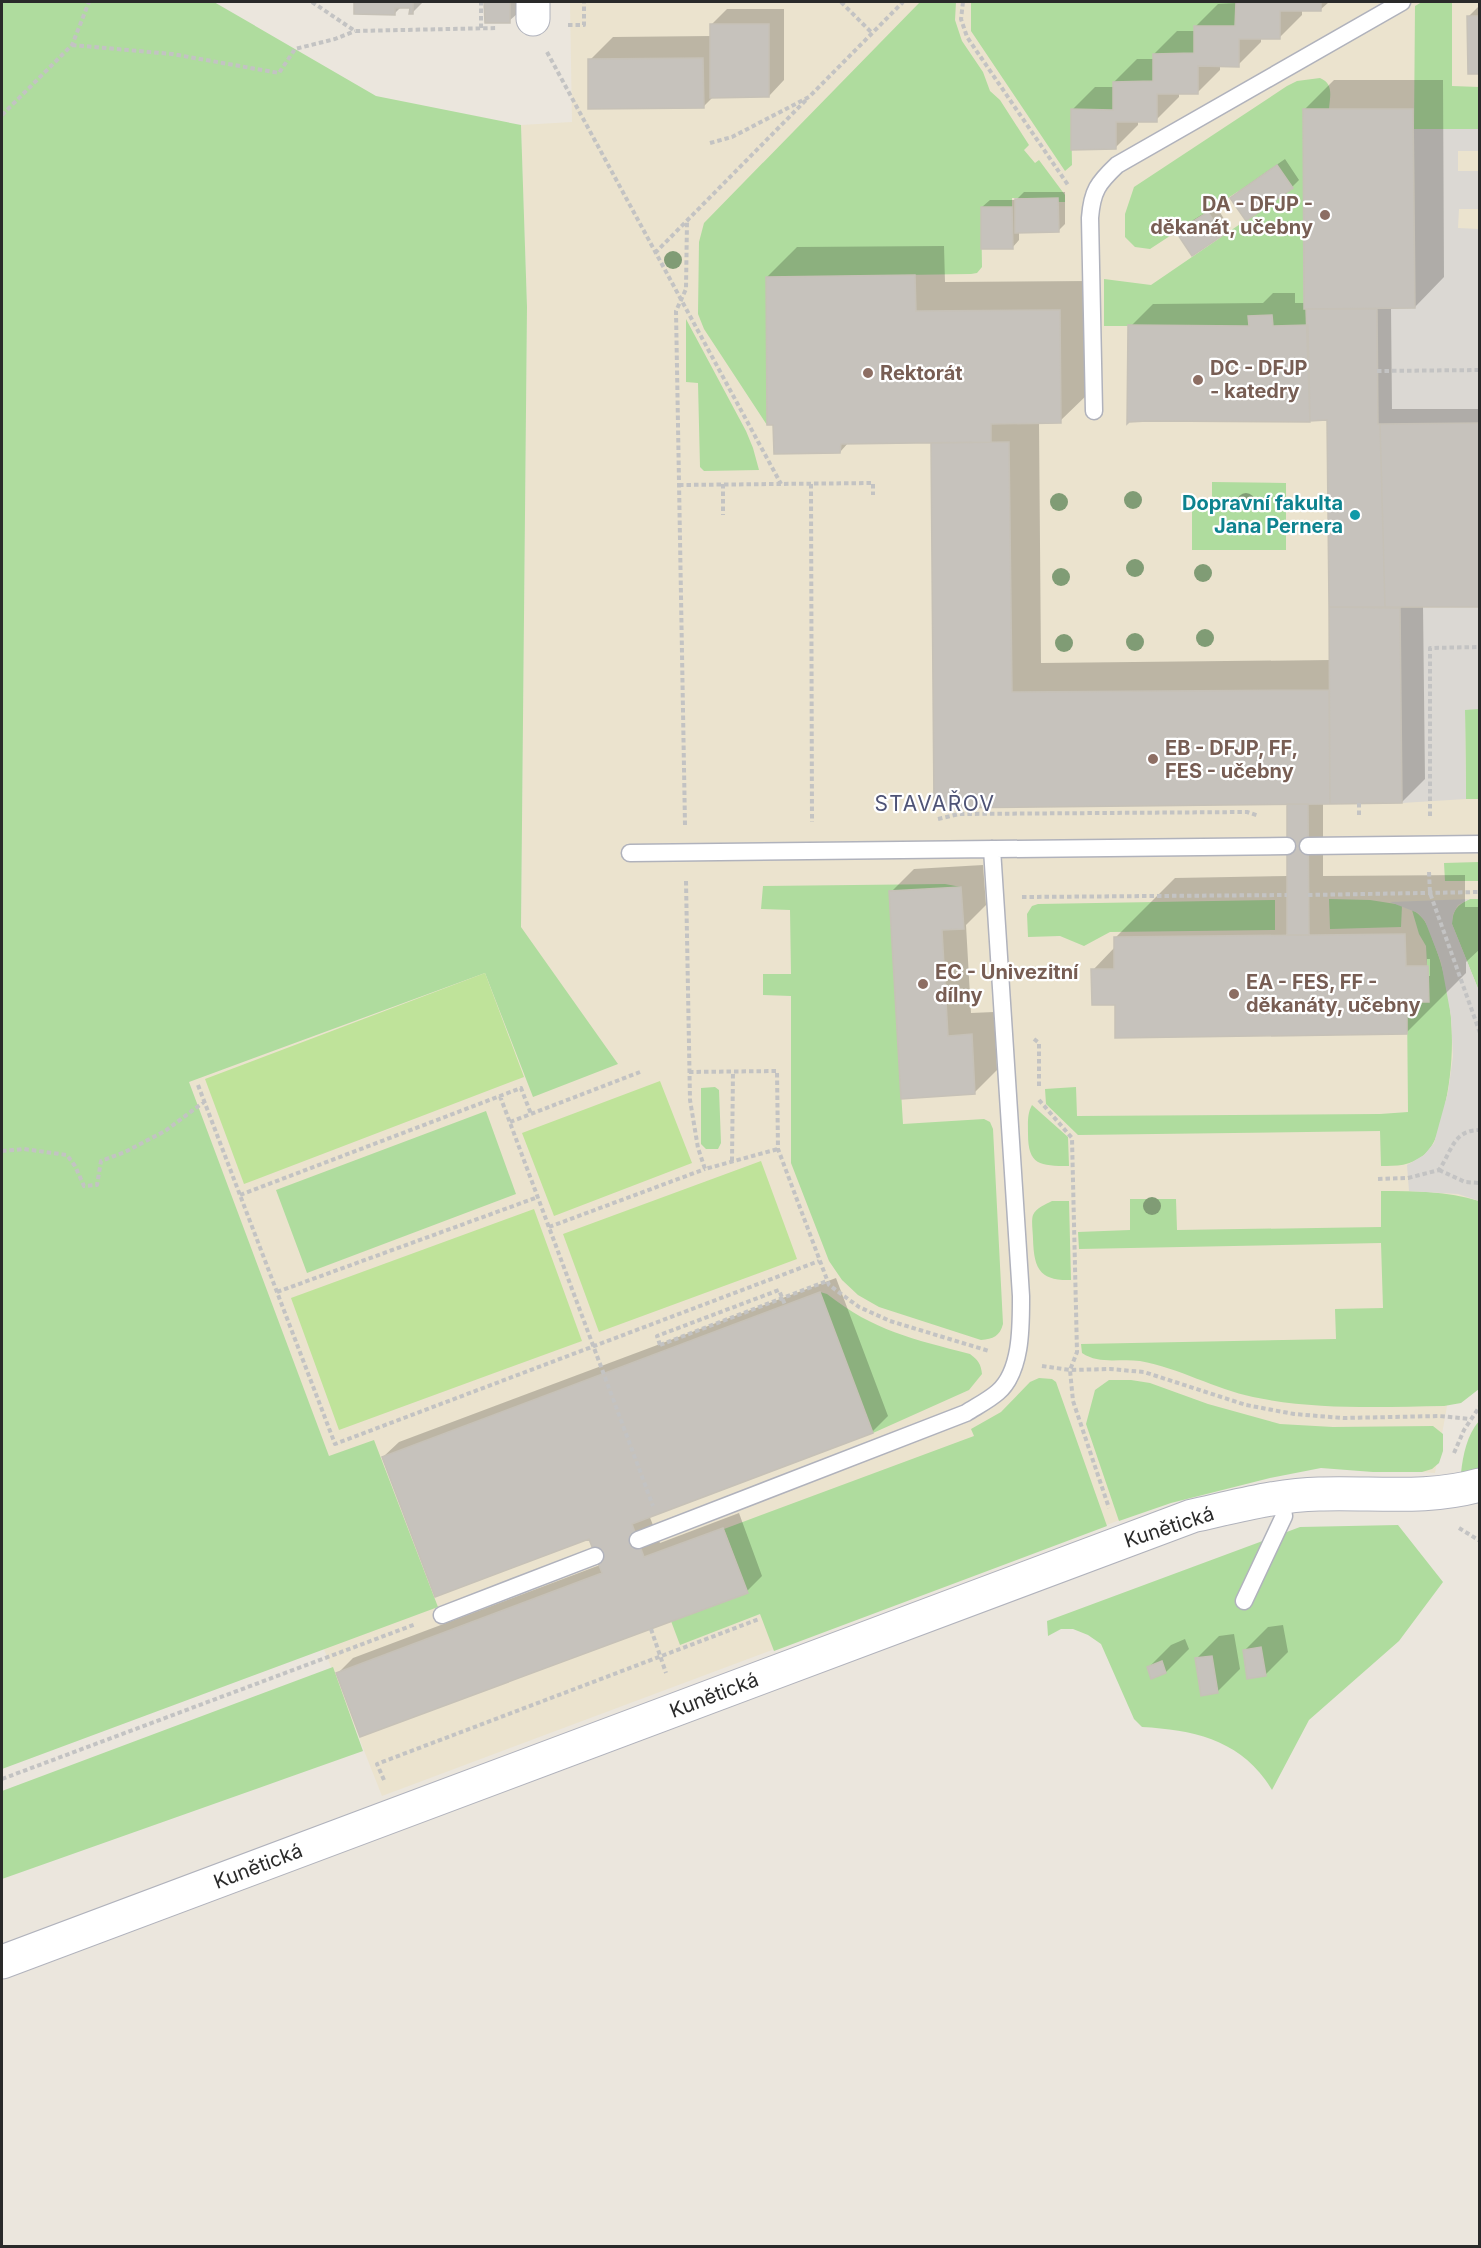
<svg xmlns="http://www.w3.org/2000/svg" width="1481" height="2248" font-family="Inter,sans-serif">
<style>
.education{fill:#ebe3ce}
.green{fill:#afdc9e}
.pitch{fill:#bfe39a}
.plaza{fill:#dbd8d3}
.shadow{fill:#0003;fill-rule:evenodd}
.building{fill:#c6c2bc;stroke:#c6c1b7;stroke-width:1.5}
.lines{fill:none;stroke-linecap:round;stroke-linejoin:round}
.lane-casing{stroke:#b0b2bc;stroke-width:19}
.street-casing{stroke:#b0b2bc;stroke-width:35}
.path{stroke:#c3c3c3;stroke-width:4;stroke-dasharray:4.5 3;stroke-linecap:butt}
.lane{stroke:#fff;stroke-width:16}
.street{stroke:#fff;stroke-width:33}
.path-bridge{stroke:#c3c3c3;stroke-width:4;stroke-dasharray:4.5 3;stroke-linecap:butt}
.tree{fill:#809c75}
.education-dot{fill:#8d6e63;stroke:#fff;stroke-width:2}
.culture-dot{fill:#0f9aa8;stroke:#fff;stroke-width:2}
.labels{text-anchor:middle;stroke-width:4.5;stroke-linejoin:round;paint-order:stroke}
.education-label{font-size:20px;font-weight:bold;fill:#785e54;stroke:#fff;text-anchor:start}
.culture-label{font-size:20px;font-weight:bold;fill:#0d838f;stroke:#fff;text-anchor:end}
.street-label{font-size:20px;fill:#2a2a2a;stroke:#fff}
.neighbourhood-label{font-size:21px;letter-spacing:1.5px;fill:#4e5376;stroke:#fff}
</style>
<rect width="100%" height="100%" fill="#ebe6dd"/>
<!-- education -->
<path class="education" d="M570 2H1479L1480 1363 1449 1395 1435 1473 1325 1465 1184 1496 382 1796 175 1272 162 1041 521 927 527 307 521 125 572 122Z"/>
<!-- green -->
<path class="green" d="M2 2H214L376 96 521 125 527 307 521 927 618 1064 533 1097 485 973 189 1082 329 1456 374 1440 438 1607 2 1769Z
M920 2H956L955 20 962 41 983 72 990 91 1000 100 1029 145 1024 150 1035 163 1039 160 1065 195V202H1058V198H1012V207H981L982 267 977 273 971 274 766 277 767 425 704 329 698 314 699 242 704 223Z
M971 2H1236L1235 26H1194V53L1153 54V81L1113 82V110H1071L1072 165 1065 171 971 31Z
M1422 2H1452V86L1479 87V129H1414L1415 6Z
M1320 78C1334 84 1330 96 1329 109L1303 110 1304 309H1306L1307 325 1273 326 1272 315 1248 316 1249 326H1104V279L1151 285 1293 188 1277 166 1150 249 1135 247 1125 237V214L1134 187 1287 86 1297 81Z
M686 319 746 431 753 448 759 470 704 471 700 467 698 383 686 382Z
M1212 482 1286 483V550H1192V503H1212Z
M1465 709H1479V799H1466Z
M1479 862V881H1445L1444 863Z
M945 884 961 887 889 891 903 1124 984 1119 990 1122 993 1129 1003 1324C1000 1336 993 1339 981 1340L879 1307 858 1295 842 1280 829 1261 791 1163V996L763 995V974H791L790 910 761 909 763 886Z
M1329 899 1370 900 1402 905 1401 927 1330 929Z
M1470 899H1479V991L1452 924C1453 910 1457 905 1470 899Z
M1275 900V930L1110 932 1084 946 1060 936 1028 937 1027 914 1032 906 1038 904Z
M1412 910C1426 917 1429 929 1434 943 1455 998 1457 1057 1443 1114 1439 1128 1436 1145 1424 1155 1411 1166 1396 1166 1381 1166L1380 1131 1078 1135 1046 1104 1045 1089 1076 1087 1077 1116 1380 1114 1408 1112 1407 1002 1429 1001 1426 946 1419 934Z
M715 1087 719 1090 721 1143 718 1149H706L701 1144V1088Z
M1032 1105 1068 1137 1069 1166C1040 1166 1028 1165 1028 1134 1028 1123 1027 1114 1032 1105Z
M486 1111 516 1194 307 1273 276 1190Z
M1381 1191C1415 1191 1447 1191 1479 1201V1389L1461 1403 1444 1406C1380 1407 1316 1410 1253 1397 1215 1389 1179 1368 1140 1361 1120 1358 1100 1365 1082 1353L1081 1344 1336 1339 1335 1309 1383 1308 1381 1243 1079 1249 1078 1232 1130 1230V1199H1176L1177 1230 1381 1227Z
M1052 1201H1069L1071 1280C1039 1281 1034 1268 1033 1239 1033 1232 1031 1221 1033 1215 1036 1208 1046 1204 1052 1201Z
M820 1292 827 1294C874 1331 913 1339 970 1354 978 1360 981 1364 982 1374L969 1390 873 1433Z
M1039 1378 1052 1379 1056 1382 1107 1526 774 1651 760 1614 680 1645 671 1621 748 1593 724 1529 974 1436 971 1429 1001 1412 1030 1382Z
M1109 1380H1131L1150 1383 1208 1404 1280 1424 1333 1427 1433 1426 1443 1434V1451L1439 1463 1432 1469 1422 1472H1373L1321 1468 1270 1478 1171 1503 1119 1521 1086 1424 1095 1390Z
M1479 1421V1471L1461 1473C1463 1455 1467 1435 1479 1421Z
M1398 1525 1443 1582 1399 1641 1309 1720 1272 1790C1243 1741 1196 1730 1142 1727L1134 1719 1101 1644 1088 1635 1073 1629H1061L1048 1636 1047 1621 1300 1527Z
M333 1667 363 1751 2 1879V1791Z"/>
<!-- pitch -->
<path class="pitch" d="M485 973 524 1077 244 1184 205 1079Z
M660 1081 692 1163 554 1216 522 1133Z
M761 1161 797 1259 599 1332 563 1234Z
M534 1209 582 1341 339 1430 291 1298Z"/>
<!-- plaza -->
<path class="plaza" d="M1414 129H1479V151H1458V171H1479V209H1459L1458 228 1479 229V423L1378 424 1377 309 1415 308Z
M1479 607V709L1465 710 1466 799 1402 803 1400 608Z
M1470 899 1458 905 1453 914 1452 924 1479 991V1201L1458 1194 1409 1191 1407 1165 1424 1155 1434 1143 1448 1092 1453 1056 1451 1016 1441 962 1425 921 1418 913 1390 902Z"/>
<!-- shadow -->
<path class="shadow" d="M356 2H423L412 13 411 6H402L395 13H356Z
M486 2H517V14L509 21H486Z
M1237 2H1329L1320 10H1302V15L1279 38 1261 37V42L1238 65H1220V70L1197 93H1179V97L1156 120H1138V125L1115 148 1072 110 1095 87H1114V82L1137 59H1154V54L1177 31H1196L1195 27 1218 4 1237 3Z
M1480 5V72L1468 17Z
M727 9H784V80L769 96H714L703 107 590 60 613 37 711 36V25Z
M1334 80H1443L1444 277 1415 307H1391L1392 409H1480V605H1423L1425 779 1402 802H1323V876L1465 875V907H1480V949L1466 962V973L1406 1033 1116 1004 1093 970 1115 947V938L1175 878 1288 876V803L936 806 932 441 849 442 840 452 767 277 797 247 944 246 945 282 1090 281V392L1060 421 1039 422 1041 663 1331 660 1328 419 1130 327 1153 304 1263 303 1273 293H1295V303H1306L1304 110ZM1427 959H1430V976H1427Z
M1285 159 1299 180 1292 187 1232 198 1239 191Z
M1024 192H1065V224L1058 231H1019V240L1012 248 982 207 990 200H1016Z
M1216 206 1229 227 1222 234 1178 232 1185 225Z
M983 865 986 905 966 925 971 1013 994 1012 997 1070 974 1093 903 1097 891 892 914 869Z
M836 1278 888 1416 872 1432 649 1515 660 1543 739 1513 762 1576 747 1591 338 1673 353 1658 600 1565 590 1537 383 1457 399 1442Z
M1283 1625 1288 1652 1265 1675 1245 1650 1268 1627Z
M1234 1634 1240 1669 1217 1692 1196 1659 1219 1636Z
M1185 1639 1189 1649 1166 1672 1148 1668 1171 1645Z"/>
<!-- building -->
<path class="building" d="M354 2H413V14H409L410 8H395V15L354 14Z
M484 2H510V23H485Z
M1236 2H1321V11H1280V39H1239V67L1198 66V94H1157V122H1116V149L1071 150V109L1113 110V82L1153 81V54L1194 53V26H1235Z
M1467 16H1480V74H1468Z
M710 24H769V97L710 98Z
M703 58 704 108 588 109V59Z
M1303 109H1413L1415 308 1304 309Z
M1277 165 1293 188 1246 221 1230 198Z
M1058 198 1059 232 1015 233V199Z
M981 207H1012L1013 249H981Z
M1208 212 1223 235 1192 256 1176 232Z
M915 275 916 311 1060 310 1061 423 991 424V442L841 444 840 453 774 454 773 425H767L766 277Z
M1306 309H1377L1378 424H1380L1385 607H1329L1327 420 1310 421Z
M1272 315 1273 326 1308 325 1310 422 1147 421 1129 422 1127 424 1128 325 1249 326 1248 316Z
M1480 423V607H1385L1380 424Z
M1009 442 1012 692 1329 690 1330 804 934 808 931 443Z
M1329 607 1400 608 1402 803 1330 804Z
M1287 804H1308L1309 935H1287Z
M961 887 964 929 942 930 948 1036 972 1034 975 1094 901 1099 889 891Z
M1405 934 1406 966H1428L1429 1002H1407V1034L1115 1038V1005H1092L1091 969H1114V937Z
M820 1292 873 1433 632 1524 644 1557 723 1528 748 1593 360 1737 336 1673 602 1573 589 1539 435 1597 382 1457Z
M1261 1647 1266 1676 1247 1679 1243 1650Z
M1212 1656 1218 1693 1201 1696 1195 1658Z
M1162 1661 1166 1673 1151 1679 1147 1667Z"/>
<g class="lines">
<defs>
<path id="lane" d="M1094 411 1090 218C1092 191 1098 183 1117 165L1402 2
M1308 846 1480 844
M630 853 1287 846
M638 1540 966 1413C977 1406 989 1400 998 1392 1022 1371 1021 1325 1021 1296L992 849
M1244 1601 1284 1516 1281 1498
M442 1615 595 1556"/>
<path id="street" d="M533 2V19
M2 1962 1192 1516C1233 1507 1276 1495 1319 1494 1373 1492 1427 1500 1480 1485"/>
</defs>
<!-- lane casing -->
<use href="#lane" class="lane-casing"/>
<!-- street casing -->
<use href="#street" class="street-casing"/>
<!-- path -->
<path class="path" d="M312 2 355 31 497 28
M841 2 872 33
M963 2 961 19 967 37 1068 185
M568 25H584V2
M481 28V2
M72 45 172 54 279 73 295 49 335 39 355 31
M547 52 781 484
M2 115 72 45 89 2
M710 143 732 137 809 97 903 2
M655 253 806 100
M1377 371 1480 370
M723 484V515
M811 484 812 822
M679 485 873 483V495
M1359 803V817
M1430 816V648L1480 647
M938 819 959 814 1247 812 1259 816
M685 825 676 311 686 289 687 221
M1429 872 1430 893 1480 1033
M686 881 690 1100 698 1148 705 1169 778 1149
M1308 895 1480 892
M1022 897 1287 895
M1034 1039 1039 1043V1087
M689 1072 777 1071 778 1149 829 1285 859 1307 890 1321 989 1351
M198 1085 335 1444 819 1261
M500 1096 653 1506
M1039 1100 1072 1138 1077 1352 1070 1370 1073 1401 1109 1508
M510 1122 640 1072
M2 1151 24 1149 67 1155 75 1166 84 1186 97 1185 101 1161 125 1152 165 1131 204 1102
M732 1161 733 1071
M1439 1170 1465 1182 1480 1183
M1378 1179 1408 1178 1439 1170C1452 1151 1453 1130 1480 1130
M240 1195 521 1088 531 1114
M549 1227 705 1169
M277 1292 538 1197
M660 1345 827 1281
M1042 1366 1070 1370 1110 1369 1144 1372 1246 1405 1294 1414 1343 1418 1439 1416 1470 1419
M1454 1453 1464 1430 1480 1406
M1459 1528 1480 1541
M651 1629 666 1673
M2 1779 416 1624
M384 1780 377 1764 759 1619"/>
<!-- lane -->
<use href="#lane" class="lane"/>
<!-- street -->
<use href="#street" class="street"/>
<!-- path-bridge -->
<path class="path-bridge" d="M660 1345 657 1336 779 1290 785 1305"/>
</g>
<!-- trees -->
<g class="tree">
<circle cx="673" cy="260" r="9"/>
<circle cx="1133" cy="500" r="9"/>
<circle cx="1059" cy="502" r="9"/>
<circle cx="1246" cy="502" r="9"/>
<circle cx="1135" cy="568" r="9"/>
<circle cx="1203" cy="573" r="9"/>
<circle cx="1061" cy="577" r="9"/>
<circle cx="1205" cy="638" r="9"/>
<circle cx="1135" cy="642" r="9"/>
<circle cx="1064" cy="643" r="9"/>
<circle cx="1152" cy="1206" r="9"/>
</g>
<!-- markers -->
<g class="education-dot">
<circle cx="1325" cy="215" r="6"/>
<circle cx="868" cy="373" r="6"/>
<circle cx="1198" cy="380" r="6"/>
<circle cx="1153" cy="759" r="6"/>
<circle cx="923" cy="984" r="6"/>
<circle cx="1234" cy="994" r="6"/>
</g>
<circle class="culture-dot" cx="1355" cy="515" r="6"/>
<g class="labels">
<!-- education labels -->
<g class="education-label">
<text x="1313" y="211" text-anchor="end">DA - DFJP -<tspan x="1313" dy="23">děkanát, učebny</tspan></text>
<text x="1210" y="375">DC - DFJP<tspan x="1210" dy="23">- katedry</tspan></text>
<text x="880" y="380">Rektorát</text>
<text x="1165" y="755">EB - DFJP, FF,<tspan x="1165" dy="23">FES - učebny</tspan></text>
<text x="935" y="979">EC - Univezitní<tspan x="935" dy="23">dílny</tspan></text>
<text x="1246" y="989">EA - FES, FF -<tspan x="1246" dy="23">děkanáty, učebny</tspan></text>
</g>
<!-- culture labels -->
<g class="culture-label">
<text x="1343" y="510">Dopravní fakulta<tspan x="1343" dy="23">Jana Pernera</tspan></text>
</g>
<!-- street labels -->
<g class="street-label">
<text transform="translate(1169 1527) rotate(-18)" y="7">Kunětická</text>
<text transform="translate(714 1695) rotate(-21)" y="7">Kunětická</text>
<text transform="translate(258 1866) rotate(-21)" y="7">Kunětická</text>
</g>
<!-- neighbourhood labels -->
<g class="neighbourhood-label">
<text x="935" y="811">STAVAŘOV</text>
</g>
</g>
<!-- border -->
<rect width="1481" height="2248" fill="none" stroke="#2a2a2a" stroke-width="6"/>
</svg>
